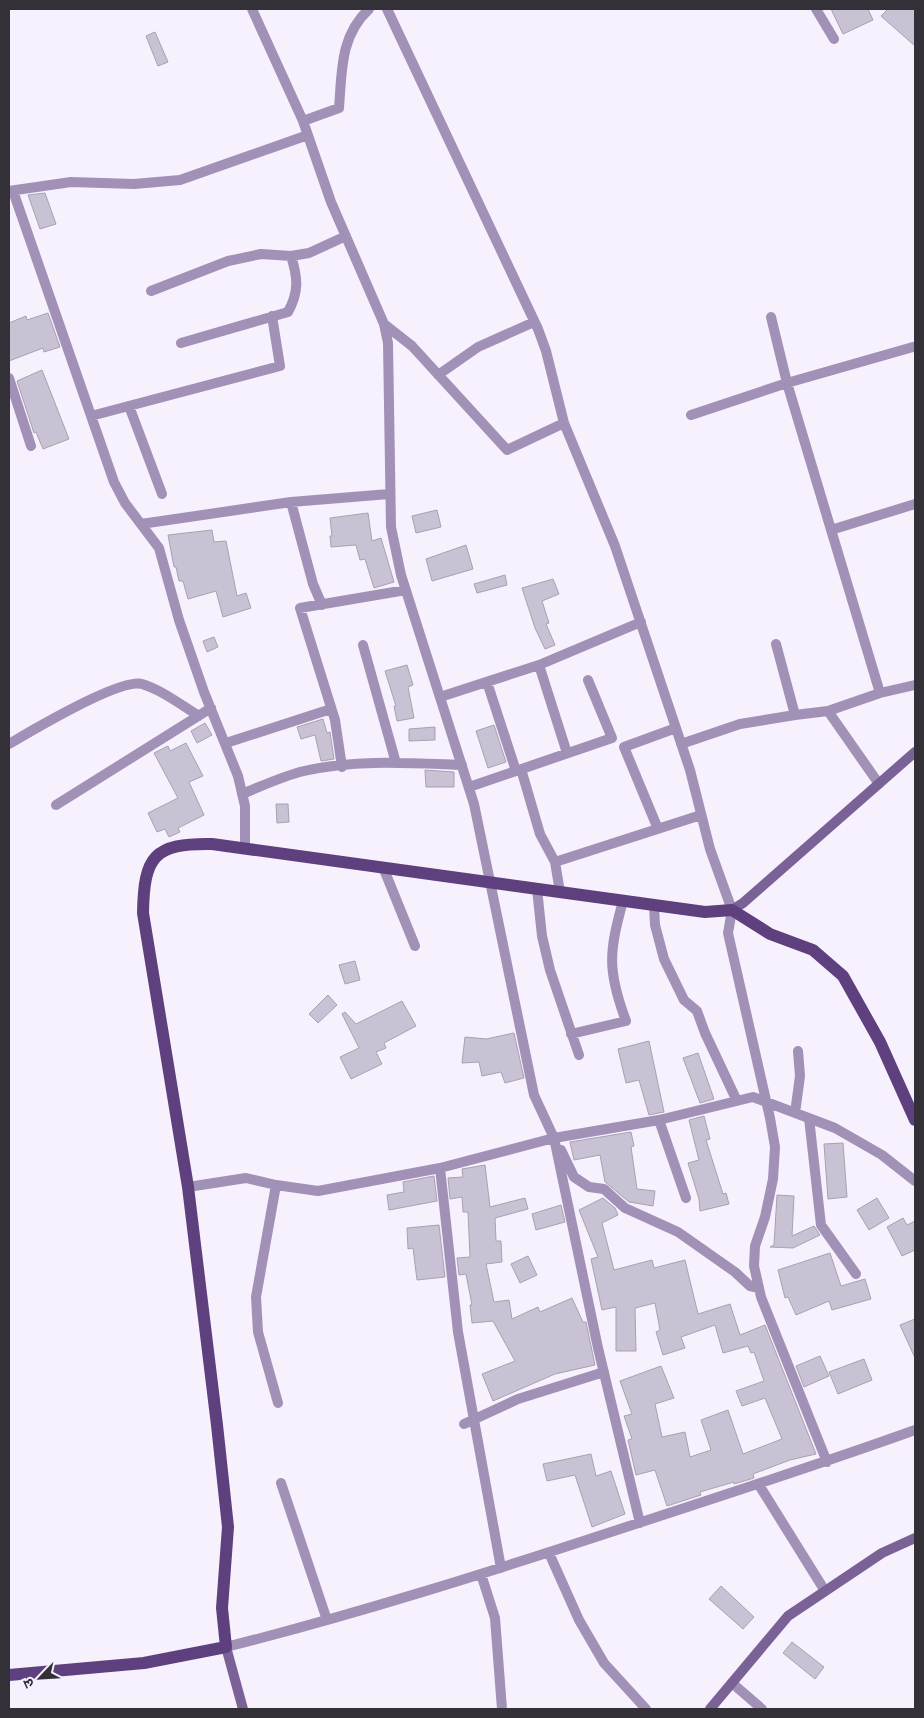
<svg xmlns="http://www.w3.org/2000/svg" width="924" height="1718" font-family="'Work Sans','Noto Sans Devanagari',sans-serif">
<style>
.building{fill:#c9c2d4;stroke:#a8a1b2}
.lines{fill:none;stroke-linecap:round;stroke-linejoin:round}
.minor{stroke:#a191b6;stroke-width:10}
.secondary{stroke:#7a6296;stroke-width:10}
.primary{stroke:#5e407f;stroke-width:12}
</style>
<rect width="100%" height="100%" fill="#f6f1fc"/>
<!-- building -->
<path class="building" d="M831 9H868L873 20 843 34Z
M888 9H915V46L881 16Z
M155 32 168 62 158 66 146 36Z
M45 193 56 224 40 229 28 195Z
M48 313 60 347 44 352 43 348 9 361V323L26 316 27 320Z
M42 370 69 439 43 449 36 432 34 433 17 381Z
M437 510 441 527 416 533 412 516Z
M368 513 372 541 381 538 394 582 374 588 365 559 360 560 356 545 331 547 330 536H332L330 518Z
M212 530 214 542 226 541 237 596 246 593 251 608 223 617 216 591 188 599 183 581H179L176 567H174L168 535Z
M466 545 473 569 432 581 426 559Z
M505 575 507 585 477 593 474 584Z
M553 579 559 594 542 601 549 623 546 624 555 645 545 649 535 628 522 588Z
M214 637 218 647 207 652 203 641Z
M407 665 413 685 408 687 414 718 397 721 394 706H396L385 671Z
M323 719 327 733 330 732 334 759 321 761 315 735 301 739 297 727Z
M205 723 212 735 197 743 191 731Z
M494 725 506 762 488 768 476 731Z
M435 727V740L409 741V729Z
M186 743 203 776 189 782 204 815 178 828 180 832 169 837 165 829 157 832 148 813 178 798 154 753 168 746 170 751Z
M425 770 454 772V787H426Z
M276 804H288L289 822 277 823Z
M355 961 360 980 345 984 339 965Z
M328 995 337 1005 318 1023 309 1014Z
M402 1001 416 1026 384 1043 386 1048 376 1052 382 1064 351 1079 340 1057 359 1048 342 1014 345 1012 356 1024Z
M514 1033 524 1078 505 1083 501 1072 482 1076 479 1062 462 1063 465 1037 486 1039Z
M649 1041 664 1112 649 1115 639 1080 626 1083 618 1049Z
M698 1053 714 1099 700 1103 683 1058Z
M704 1116 710 1139 706 1140 723 1194 726 1193 729 1204 700 1211 699 1199 688 1163 699 1160 689 1120Z
M631 1132 634 1146 631 1147 637 1189 655 1191 653 1206 629 1202 605 1182 600 1155 574 1160 570 1142Z
M843 1143 847 1197 828 1199 824 1144Z
M485 1165 490 1207 525 1198 528 1209 495 1218 496 1241H501L502 1262 486 1264 494 1302 509 1300 512 1319 538 1307 540 1312 572 1298 583 1322H586L595 1365 555 1374 493 1401 482 1374 515 1361 493 1321 472 1323 470 1305H472L466 1274 459 1275 457 1258 470 1257 468 1212H463L462 1197 450 1199 448 1178 463 1177 462 1169Z
M434 1176 437 1201 389 1210 387 1195 404 1192 403 1182Z
M777 1195 794 1196 792 1236 814 1226 820 1235 793 1248 770 1247 774 1245Z
M603 1198 615 1208 618 1215 602 1223 614 1270 652 1260 654 1268 685 1260 698 1314 730 1304 740 1335 765 1325 816 1454 790 1460 753 1474 754 1478 734 1484V1482L700 1492 701 1495 667 1506 655 1470 636 1475 628 1440 632 1439 624 1416 632 1414 620 1381 661 1366 674 1398 655 1404 662 1437 685 1432 690 1457 711 1450 701 1420 728 1410 743 1454 782 1439 765 1398 742 1406 736 1391 764 1381 754 1352 751 1353 748 1346 723 1353 715 1325 681 1337 685 1348 663 1355 656 1332 660 1330 655 1303 635 1308 636 1351H616V1307L602 1310 591 1259 598 1257 579 1210Z
M877 1198 889 1218 869 1230 857 1210Z
M561 1205 565 1222 536 1230 532 1214Z
M903 1218 907 1225 915 1221V1250L902 1256 887 1227Z
M439 1225 445 1277 417 1280 413 1248 408 1249 407 1228Z
M830 1253 841 1286 865 1279 871 1299 832 1310 829 1301 796 1315 788 1297 785 1298 778 1270Z
M528 1256 537 1275 520 1283 511 1264Z
M915 1319V1358L900 1325Z
M820 1356 829 1376 804 1387 796 1366Z
M864 1359 872 1380 838 1394 829 1372Z
M591 1454 596 1476 611 1471 625 1514 592 1527 575 1475 547 1481 543 1464Z
M721 1586 754 1617 743 1629 709 1599Z
M792 1642 824 1667 815 1679 783 1653Z"/>
<g class="lines">
<!-- minor -->
<path class="minor" d="M252 9 303 121 331 202 384 324 388 343 391 527 401 575 474 804 534 1095 554 1138 598 1348 640 1523
M387 9 538 329 546 351 564 423 615 546 690 770 710 849 732 910 728 933 770 1118 775 1147 773 1179 765 1217 755 1246 754 1266 761 1297 827 1462
M816 9 834 39
M303 121 339 108C342 71 340 36 369 9
M9 191 71 182 134 184 180 180 308 135
M13 191 114 482 125 503 159 548 179 620 204 692 238 776 245 806V848
M151 291 228 261 261 254 291 256 309 253 346 236
M771 317 787 383 880 693
M384 324 412 346 507 450 564 423
M181 343 288 312C299 292 298 278 291 256
M438 375 478 347 534 322
M9 378 31 446
M129 406 162 494
M691 415 787 383 913 347
M91 416 280 366 272 316
M291 502 313 584 322 605
M141 524 291 502 389 494
M831 530 915 504
M776 644 795 715 828 711 879 784
M363 645 396 763
M539 665 567 753
M487 682 516 771
M440 697 539 665 641 622
M828 711 880 693 915 685
M226 743 331 709
M9 744C31 731 120 678 142 684 162 690 181 705 199 716
M681 744 740 724 795 715
M342 767 335 720 300 608 406 590
M521 769 540 834 555 862 560 892
M469 787 612 738 588 680
M242 794C262 786 283 776 304 771 355 759 410 763 462 765
M56 805 211 708
M658 829 624 747 676 728
M555 862 701 815
M383 867 415 946
M537 889 542 936 550 970 579 1055
M654 905 655 925 664 959 684 1000 697 1011 705 1033 737 1101
M571 1034 626 1021C607 970 609 952 623 901
M795 1113 800 1076 798 1051
M809 1118 821 1225 856 1274
M659 1120 686 1198
M561 1150 574 1177 589 1187 604 1189 625 1208 678 1232 735 1272 750 1286 759 1288
M440 1168 458 1332 501 1568
M188 1187 246 1178 276 1185
M278 1403 258 1332 256 1297 276 1185 318 1191 440 1168 554 1138 659 1120 753 1097 835 1128 882 1155 915 1181
M464 1424 518 1399 604 1372
M281 1483 327 1620
M759 1485 825 1591
M549 1553 579 1620 604 1663 646 1709
M481 1574 495 1618 502 1709
M226 1647C357 1614 486 1573 614 1531 715 1498 815 1466 915 1430
M732 1683 762 1709"/>
<!-- secondary -->
<path class="secondary" d="M732 910 743 903 915 752
M226 1647 243 1709
M710 1709 788 1616 882 1553 915 1538"/>
<!-- primary -->
<path class="primary" d="M9 1675 144 1663 226 1647 222 1608 228 1527 217 1425 188 1187 143 913C144 856 154 843 212 844L705 912 732 910 770 934 813 950 843 976 880 1042 915 1120"/>
</g>
<!-- border -->
<rect width="924" height="1718" fill="none" stroke="#333038" stroke-width="20"/>
<!-- north arrow -->
<g transform="translate(40 1678) rotate(245)" stroke="#f6f1fc" stroke-width="4" paint-order="stroke">
<path d="M0-4L9 19L0 12L-9 19Z" fill="#333038"/>
<text y="-8" font-size="14" font-weight="bold" text-anchor="middle" fill="#333038">उ</text>
</g>
</svg>
